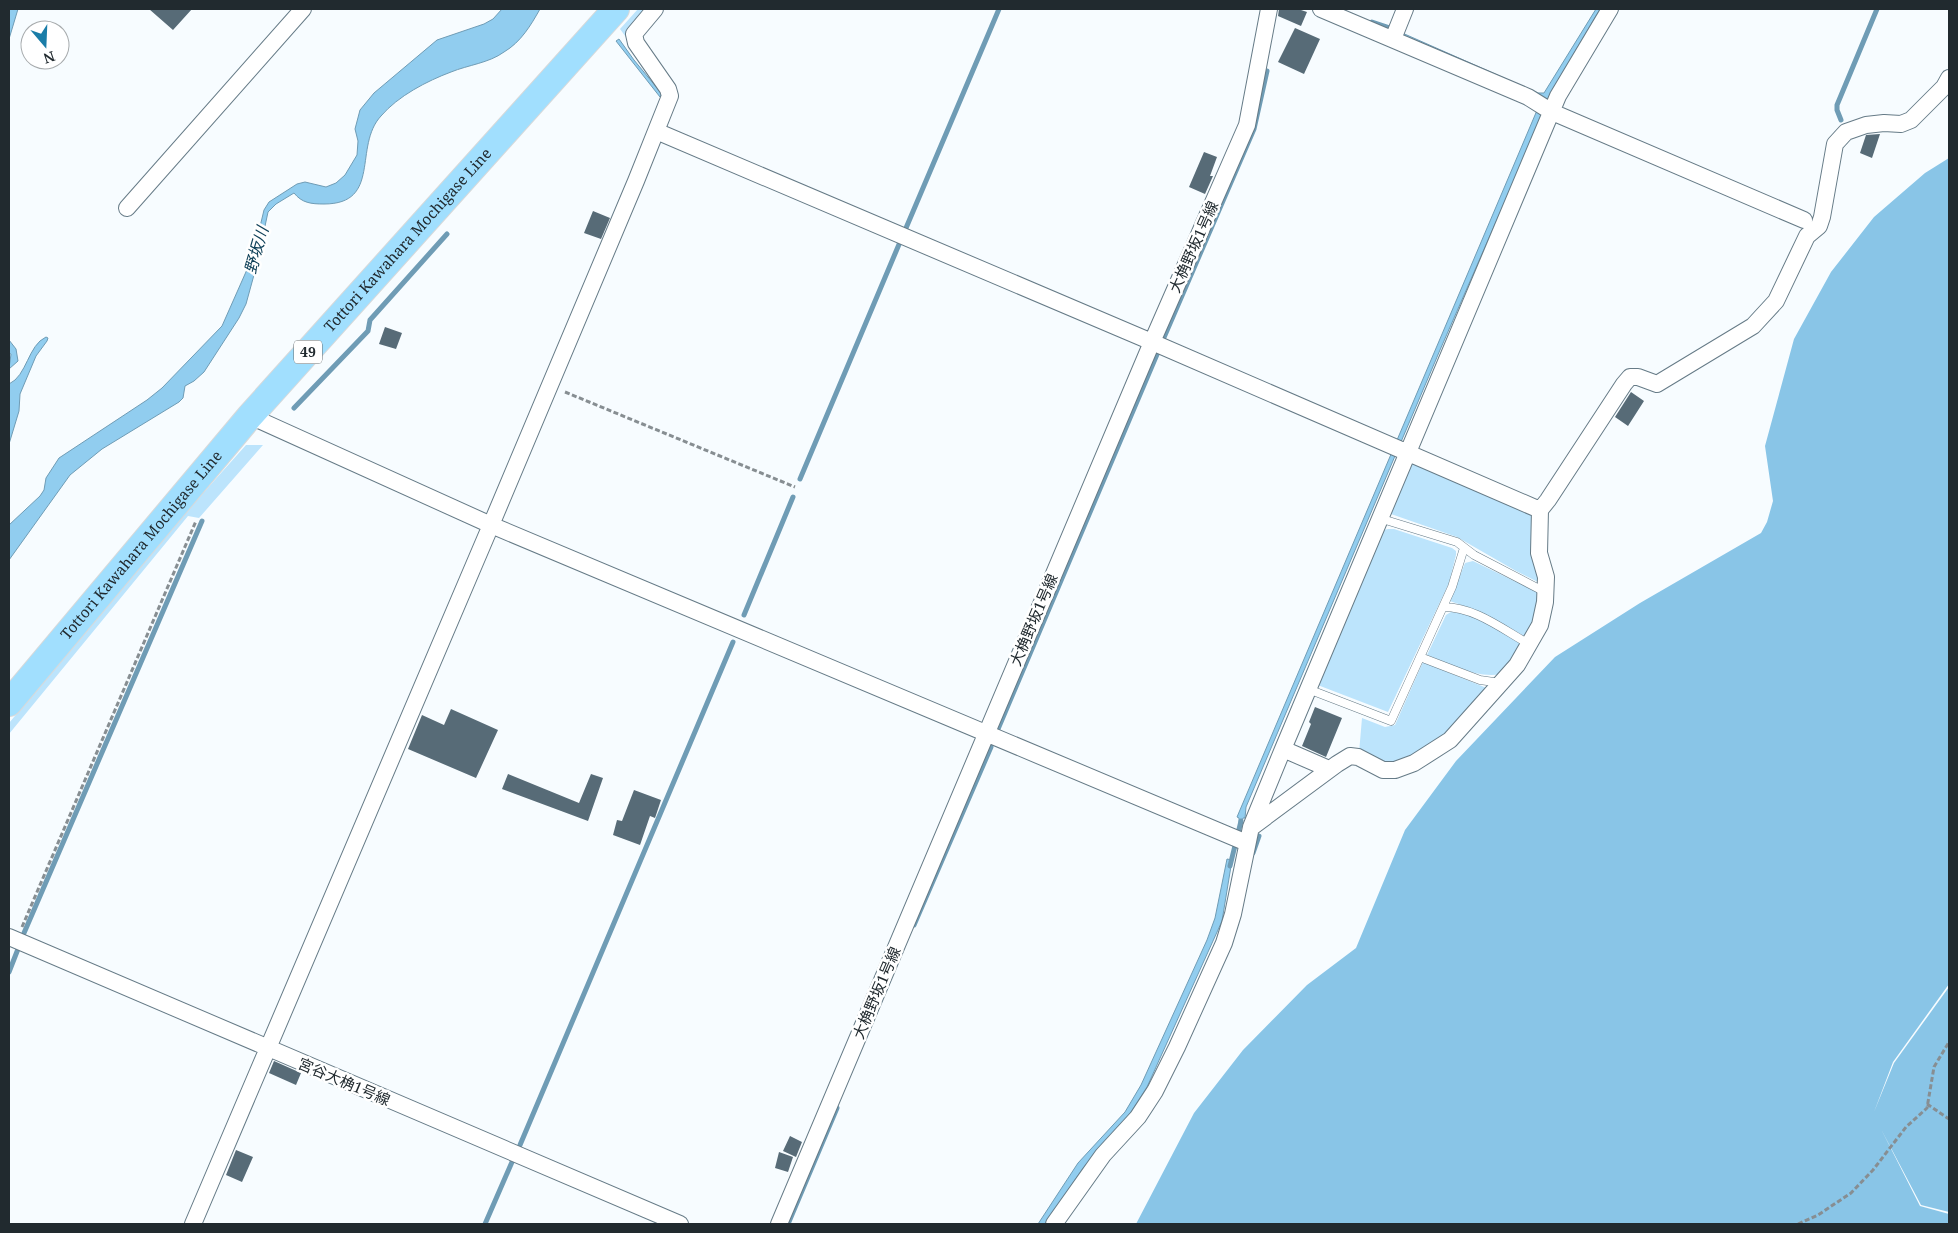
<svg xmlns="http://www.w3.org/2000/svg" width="1958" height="1233" font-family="'Noto Serif','Noto Sans JP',serif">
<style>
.green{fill:#bce4fc}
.forest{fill:#89c5e7}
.water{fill:#91cdef;stroke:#6f9cb5}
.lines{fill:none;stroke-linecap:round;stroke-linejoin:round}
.stream{stroke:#6f9cb5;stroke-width:5}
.building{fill:#576b77}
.lane-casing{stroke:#667b87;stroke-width:9}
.street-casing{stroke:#667b87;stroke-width:18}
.primary-casing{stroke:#d7d9da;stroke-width:28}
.path{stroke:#878e92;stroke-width:3;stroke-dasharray:5 2.5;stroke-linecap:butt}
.lane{stroke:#fff;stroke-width:8}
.street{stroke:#fff;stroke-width:16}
.primary{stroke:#a1dffe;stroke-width:26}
.labels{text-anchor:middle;stroke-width:5;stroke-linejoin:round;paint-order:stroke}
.shield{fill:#fff;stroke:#646a6d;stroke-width:1}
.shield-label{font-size:14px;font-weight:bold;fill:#212a2f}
.street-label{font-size:15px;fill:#212a2f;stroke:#fff}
.water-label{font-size:16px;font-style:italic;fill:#11425a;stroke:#fff}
</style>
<rect width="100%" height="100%" fill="#f7fcff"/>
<!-- green -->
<path class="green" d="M638 9H649L634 48 620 29Z
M246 445H263L199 518 188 516 9 734V723L188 510Z
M1413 459 1534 513 1542 584 1516 571 1457 537 1391 514Z
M1388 529H1394L1452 548 1456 551V555L1449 583 1388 712 1315 684 1384 530Z
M1473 561 1541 594 1528 638 1478 611 1450 601 1465 563Z
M1451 612 1470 614 1524 645 1502 674C1476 679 1451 664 1427 655L1446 615Z
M1423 662 1489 689 1449 734 1394 765 1359 753 1362 718 1385 727 1395 725Z"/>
<!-- forest -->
<path class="forest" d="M1949 158V984L1893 1062 1874 1112 1894 1063 1949 987V1212L1921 1205 1881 1129 1920 1206 1949 1214V1224H1136L1194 1113 1243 1050 1307 985 1356 948 1405 830 1456 761 1555 657 1640 603 1761 533 1767 522 1773 501 1765 446 1794 339 1831 272 1874 217 1925 173Z"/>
<!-- water -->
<path class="water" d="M9 9H18L9 39Z
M502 9H540C531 25 521 42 504 52 489 63 468 65 451 72 427 81 398 96 381 116 353 146 382 204 324 204 311 204 302 203 294 193L276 204 268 212 257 264 246 304 239 318 204 372 194 381 185 386 183 398 179 402 102 449 70 475 9 560V525L40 496 44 490 46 478 59 458 147 400 162 388 222 326 253 256 264 210 269 202 297 184 305 182 326 187 336 183 345 175 357 155 358 141 355 129 360 110 374 93 437 40 484 24 493 19Z
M1596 9H1600L1550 94 1551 96 1440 350 1246 807 1245 818H1243L1241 826 1239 825V818L1237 817 1538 108 1399 36 1400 32 1538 93H1544Z
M619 39 634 60 662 94 660 97 616 41Z
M46 337 48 338 47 341 36 356 20 394 19 411 9 444V384C27 376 28 345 46 337Z
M9 340 16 349 18 361 9 369 11 354 9 353Z
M1227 859 1232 860 1222 921 1147 1087 1129 1115 1083 1168 1045 1224H1038L1078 1163 1125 1112 1141 1085 1207 940 1215 918Z"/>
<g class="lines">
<!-- stream -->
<path class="stream" d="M1372 22 1390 28
M1841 120 1837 110V105L1877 9
M906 228 999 9
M1162 342 1254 129 1267 71
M294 408 368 331 370 320 447 234
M800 479 900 242
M744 615 793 497
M998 729 1158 352
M1253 853 1259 836
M1230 866 1241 821
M914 925 991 747
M24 933 202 521
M9 972 18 949
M520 1145 733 642
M485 1224 512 1162
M788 1224 837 1108"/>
</g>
<!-- building -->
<path class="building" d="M149 9H192L173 30Z
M1279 9H1298L1307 12 1301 26 1278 16Z
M1295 28 1320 39 1304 74 1278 62Z
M1880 134 1872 158 1860 153 1866 135Z
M1204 152 1217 157 1210 176H1213L1205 194 1189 187Z
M593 211 610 218 601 239 584 233Z
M385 327 402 333 396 349 379 344Z
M1631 392 1644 401 1628 426 1615 417Z
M1315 707 1342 718 1326 757 1302 746 1311 724 1309 722Z
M451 709 498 730 476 778 408 749 422 715 444 725Z
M508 774 579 803 591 774 603 778 588 821 502 789Z
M634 790 661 800 655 818 650 816 640 845 613 835 617 820 622 821Z
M274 1061 301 1073 296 1085 269 1073Z
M790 1136 802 1142 796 1157 783 1151Z
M236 1150 253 1157 242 1182 226 1175Z
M779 1152 793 1157 788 1172 775 1168Z"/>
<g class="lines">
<defs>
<path id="lane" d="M1379 518 1457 542 1474 555 1545 592
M1443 607C1475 607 1502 629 1529 644
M1420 657 1480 680 1501 683
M1308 689 1391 721 1452 587 1464 548"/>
<path id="street" d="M1321 9 1528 97 1552 112 1804 220
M1393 39 1405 9
M656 131 1152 342 1540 510
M127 208 303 9
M250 416 491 525 1247 843
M1283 749 1329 769
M1252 827 1337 764 1350 756 1358 757 1383 770H1395L1414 763 1450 740 1517 665 1540 625 1545 602 1546 577 1539 553 1540 510 1548 500 1624 384 1630 377H1638L1657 384 1753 326 1776 301 1807 236 1819 226 1822 217 1835 144 1846 132 1866 125 1884 123 1901 124 1911 120 1944 87 1949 78
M9 937 680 1224
M193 1224 491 525 636 181 670 96 668 89 636 43 634 34 655 9
M779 1224 1152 342 1247 125 1269 9
M1054 1224 1103 1155 1138 1117 1155 1091 1177 1047 1224 943 1233 914 1251 827 1283 749 1558 96 1610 9"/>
<g id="primary">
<path id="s1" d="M9 703 250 416 616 9"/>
</g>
</defs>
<!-- lane casing -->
<use href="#lane" class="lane-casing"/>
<!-- street casing -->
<use href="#street" class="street-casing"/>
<!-- primary casing -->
<use href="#primary" class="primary-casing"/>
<!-- path -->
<path class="path" d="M565 392 795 487
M22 927 196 521
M1927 1104 1949 1119
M1798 1224 1818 1215 1851 1193 1873 1170 1906 1127 1927 1108 1934 1067 1949 1042"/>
<!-- lane -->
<use href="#lane" class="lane"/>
<!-- street -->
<use href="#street" class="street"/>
<!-- primary -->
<use href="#primary" class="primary"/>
</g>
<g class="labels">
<!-- shield labels -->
<rect class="shield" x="294" y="340.5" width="28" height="23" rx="4"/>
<g class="shield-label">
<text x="308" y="357">49</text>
</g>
<!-- street labels -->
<g class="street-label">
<text dy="5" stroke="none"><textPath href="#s1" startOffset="611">Tottori Kawahara Mochigase Line</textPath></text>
<text transform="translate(1194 247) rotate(-66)" y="5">大桷野坂1号線</text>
<text dy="5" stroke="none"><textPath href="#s1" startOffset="206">Tottori Kawahara Mochigase Line</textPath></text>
<text transform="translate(1034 620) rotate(-67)" y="5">大桷野坂1号線</text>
<text transform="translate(877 993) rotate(-67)" y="5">大桷野坂1号線</text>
<text transform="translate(344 1082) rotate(23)" y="5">宮谷大桷1号線</text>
</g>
<!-- water labels -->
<g class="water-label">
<text transform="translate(256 250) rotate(-74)" y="6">野坂川</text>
</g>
</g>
<!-- border -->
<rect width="1958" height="1233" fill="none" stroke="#212a2f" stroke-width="20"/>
<!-- north arrow -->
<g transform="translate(45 45) rotate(161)"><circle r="24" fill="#ffffff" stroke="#a6aaac"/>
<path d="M0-4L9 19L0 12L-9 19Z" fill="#1a7da8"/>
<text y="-8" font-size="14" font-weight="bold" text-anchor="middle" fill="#212a2f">N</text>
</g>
</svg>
